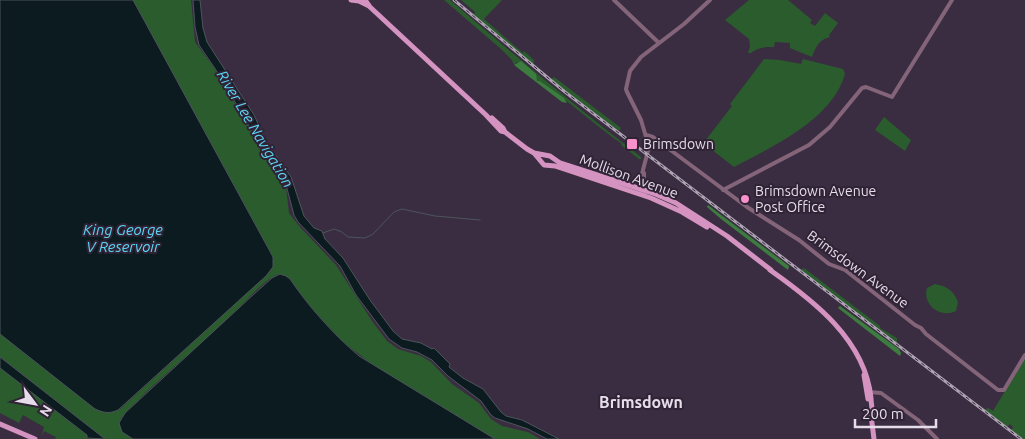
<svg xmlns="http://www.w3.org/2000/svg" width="1025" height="439" font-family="Ubuntu,sans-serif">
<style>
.green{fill:#2a5c2d}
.forest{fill:#3c7d3f}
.water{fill:#0b1b1f;stroke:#4d555c}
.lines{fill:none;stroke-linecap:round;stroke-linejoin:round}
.stream{stroke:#4d555c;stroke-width:1}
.tertiary{stroke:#846479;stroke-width:4}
.primary{stroke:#d493c0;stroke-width:5}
.rail-casing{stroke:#ada3b2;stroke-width:3}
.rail{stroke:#302336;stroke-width:1;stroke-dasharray:4;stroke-linecap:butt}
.poi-dot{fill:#f890cb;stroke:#302336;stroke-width:2}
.labels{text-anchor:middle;stroke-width:4;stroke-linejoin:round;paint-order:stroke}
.poi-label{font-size:14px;fill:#e6ddea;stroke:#302336;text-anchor:start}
.street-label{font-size:14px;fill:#e6ddea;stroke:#302336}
.water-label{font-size:15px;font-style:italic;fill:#5bd5f4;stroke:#302336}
.quarter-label{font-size:16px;font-weight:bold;fill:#e6ddea;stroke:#302336}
</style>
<rect width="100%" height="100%" fill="#3a2d41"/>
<!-- green -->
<path class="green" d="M133 0H191L195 42 214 68 248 125 258 145 286 188 289 213 300 227 336 265 372 321 387 341 398 349 421 356 431 362 452 384 479 403 491 419 502 426 528 432 540 439H495L377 368 343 342 306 302 290 279C286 276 281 273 276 275 261 282 233 315 219 327 186 357 151 385 121 418L119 423 122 431 132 439H105L0 357V334L95 409C104 413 109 414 119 410L266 276C273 268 274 263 271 253Z
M444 0H450C513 54 577 108 641 157V159H639L621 145 622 144C593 124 569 101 540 81H537L517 62 514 65 512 60 501 49Z
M461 0H502L484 19 523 53 524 51 534 60 533 66 473 15 475 12Z
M749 0H788L812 20 810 23 815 26 825 13 838 23 829 35 830 37C819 40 816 46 812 57L790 48V43L775 42 774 47C766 47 758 47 751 53H748L750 46 749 39 725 20Z
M764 59 780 60 801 64 803 59 843 69 845 74C832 120 773 146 734 167L707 146 708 144 705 141 732 106 730 104Z
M554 77 621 128 619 131 551 80Z
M884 117 911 140 905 151 875 130Z
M804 268 880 326V328L897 338V343L800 270Z
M935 284C947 286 954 291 958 302L956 311C940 319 922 304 927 288Z
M1025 358V439H1023L1011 430 1013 427 1010 424 1007 427 984 410 988 408 993 411Z
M0 368 87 435 88 439H55L56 437 44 431 41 437 44 427 23 415 19 423 0 413Z"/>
<!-- forest -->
<path class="forest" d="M521 61 536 74 537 81H540L564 98 567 103 562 102 514 65Z
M708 205 789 266 788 270 721 219 707 207Z
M840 306 899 349 901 353 900 356 838 308Z"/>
<!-- water -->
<path class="water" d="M0 0H133L273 257V267L266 276 118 410C109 414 104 413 95 409L0 334Z
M193 0H200L203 28 207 42 254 115 267 143 291 177 304 216 314 228 322 231 325 239 343 258 370 300 393 331 402 339 421 343 432 349 434 348 450 364 449 367 463 378 483 389 501 412 506 416 522 420 559 439H547L528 429 495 418 491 415 481 401 448 376 432 360 417 352 402 348 389 339 356 295 340 266 298 222 294 215 285 181 260 145 220 76 199 45 195 27Z
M280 274 286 276 290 279C309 307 333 334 359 356L495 439H133L122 432 119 423 125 413 253 295 272 278Z
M0 357 105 439 87 438V435L0 368Z"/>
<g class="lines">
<!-- stream -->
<path class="stream" d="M323 233 334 229 342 232 348 237 365 238 373 234 394 212 402 209 435 216 480 220"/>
<!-- tertiary -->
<path class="tertiary" d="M614 0 659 43
M646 135 653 137 747 207 799 240 829 264 845 270 915 325 921 328 926 334 998 390H1004L1025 355
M723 190 809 145 830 127 862 88 866 87 892 97 952 0
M641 191 644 185V173
M645 193 638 189 649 147 641 120 627 92 626 89 630 71 641 57 684 24 710 0
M869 392 881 393 918 420 937 439"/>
<!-- primary -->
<path class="primary" d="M351 0 359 1 369 6
M365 0 370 7 486 115 501 131 505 132 527 149 534 153 550 156 560 163 653 193 676 203 727 236 771 270
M492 118 503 128 505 132
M534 153 544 165 555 166 651 198 682 212 707 227
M770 270C814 301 865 340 871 398 871 404 873 410 872 417
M864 375 868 399
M871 415 874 439
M0 424 35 439"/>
<defs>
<path id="rail" d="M454 0 565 92 1021 439"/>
</defs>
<!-- rail casing -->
<use href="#rail" class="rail-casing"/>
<!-- rail -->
<use href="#rail" class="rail"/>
</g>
<!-- markers -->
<g class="poi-dot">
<rect x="626" y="138" width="12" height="12" rx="2.5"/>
<circle cx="745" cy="199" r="5"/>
</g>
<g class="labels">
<!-- poi labels -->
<g class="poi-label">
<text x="643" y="149">Brimsdown</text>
<text x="755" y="196">Brimsdown Avenue<tspan x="755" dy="16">Post Office</tspan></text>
</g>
<!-- street labels -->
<g class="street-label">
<text transform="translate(629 176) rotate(20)" y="5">Mollison Avenue</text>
<text transform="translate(858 269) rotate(36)" y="5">Brimsdown Avenue</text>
</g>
<!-- water labels -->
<g class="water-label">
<text transform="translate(255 129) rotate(59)" y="5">River Lee Navigation</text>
<text x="123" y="235">King George<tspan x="123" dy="17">V Reservoir</tspan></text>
</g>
<!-- quarter labels -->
<g class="quarter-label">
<text x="641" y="408">Brimsdown</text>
</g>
</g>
<!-- north arrow -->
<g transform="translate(35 404) rotate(122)" stroke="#302336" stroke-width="4" paint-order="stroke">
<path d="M0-4L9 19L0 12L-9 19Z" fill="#e6ddea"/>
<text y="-8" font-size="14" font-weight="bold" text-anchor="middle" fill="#e6ddea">N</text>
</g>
<!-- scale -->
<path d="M855 419v8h81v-8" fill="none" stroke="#e6ddea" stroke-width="2.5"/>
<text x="862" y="419" font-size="15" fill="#e6ddea" stroke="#302336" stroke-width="4" paint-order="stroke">200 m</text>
</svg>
